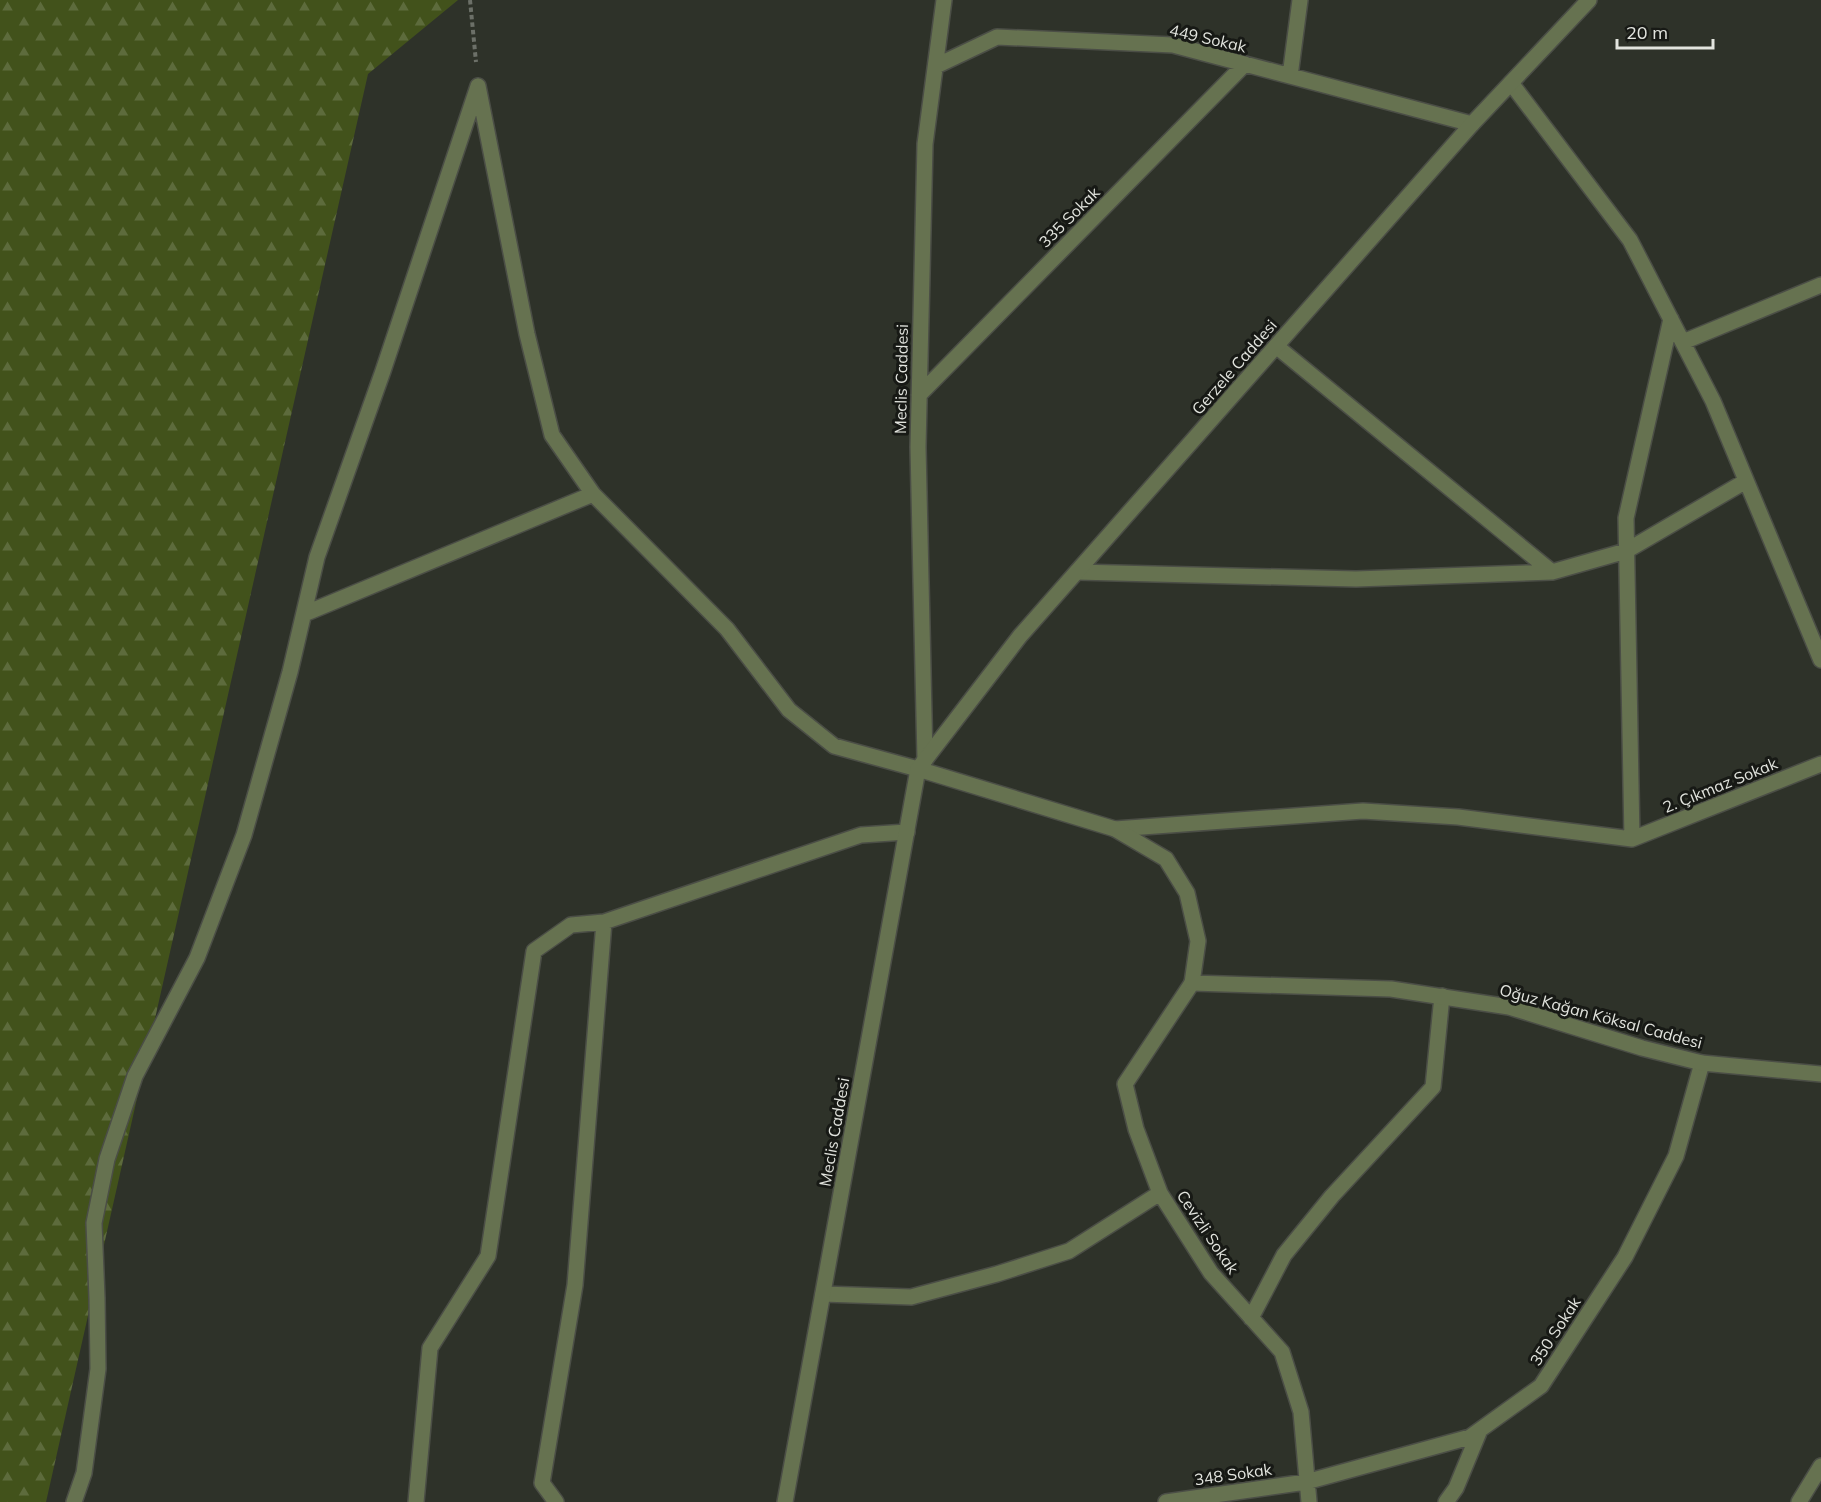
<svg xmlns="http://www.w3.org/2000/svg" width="1821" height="1502" font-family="Mulish,sans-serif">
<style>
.forest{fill:url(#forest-firs)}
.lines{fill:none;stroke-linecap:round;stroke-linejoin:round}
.minor-casing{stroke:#4b4e46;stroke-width:18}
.tertiary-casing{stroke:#4b4e46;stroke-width:18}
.path{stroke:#6c7068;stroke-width:4;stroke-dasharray:4.5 3;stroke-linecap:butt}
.minor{stroke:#667250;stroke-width:15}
.tertiary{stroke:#667250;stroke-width:15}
.labels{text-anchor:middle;stroke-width:6;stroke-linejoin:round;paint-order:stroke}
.street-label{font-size:16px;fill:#e2e4de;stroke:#171915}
</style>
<defs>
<pattern id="forest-firs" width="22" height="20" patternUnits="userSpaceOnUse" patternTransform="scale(1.5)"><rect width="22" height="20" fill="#42521b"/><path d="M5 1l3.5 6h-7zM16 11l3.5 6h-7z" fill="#5d6b3c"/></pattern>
</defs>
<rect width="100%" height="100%" fill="#2e3229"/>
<!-- forest -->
<path class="forest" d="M0 0H458L368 74 46 1502H0Z"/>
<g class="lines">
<defs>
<path id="minor" d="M936 66 997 37 1173 45 1472 124
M1290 76 1300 0
M1511 83 1630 240 1713 401 1821 660
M478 86 527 334 552 435 593 494 727 629 789 710 834 746 918 769
M1683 342 1821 285
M1276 346 1552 572
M919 395 1245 64
M1077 572 1356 579 1552 572 1626 551 1746 481
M304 614 593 494
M925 760 918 447 925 144 944 0
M1115 829 1363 811 1458 817 1632 839 1821 764
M1632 839 1626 518 1671 319
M1192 983 1125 1084 1136 1129 1160 1193 1211 1273 1282 1352 1301 1412 1309 1502
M823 1294 911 1297 997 1274 1069 1251 1160 1193
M1251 1318 1284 1255 1332 1196 1433 1087 1442 996
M74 1502 84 1473 98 1369 97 1298 94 1223 107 1159 135 1076 197 958 244 835 290 672 317 557 383 371 478 86
M416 1502 430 1348 488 1256 534 951 571 925 604 922 861 835 907 832
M556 1502 542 1483 575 1285 604 922
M1166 1502 1306 1482 1470 1437 1541 1386 1625 1257 1676 1156 1702 1063
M1446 1502 1456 1488 1480 1430"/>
<path id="tertiary" d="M918 769 1115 829 1166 859 1187 893 1198 941 1192 983 1391 989 1509 1007 1642 1048 1702 1063 1821 1074
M785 1502 918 769 1020 636 1472 124 1589 0
M1799 1502 1821 1466"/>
</defs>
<!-- minor casing -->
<use href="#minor" class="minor-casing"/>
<!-- tertiary casing -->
<use href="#tertiary" class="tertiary-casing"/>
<!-- path -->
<path class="path" d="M470 0 476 62"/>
<!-- minor -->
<use href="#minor" class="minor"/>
<!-- tertiary -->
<use href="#tertiary" class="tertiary"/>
</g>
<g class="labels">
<!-- street labels -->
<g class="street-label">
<text transform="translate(1208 38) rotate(13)" y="6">449 Sokak</text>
<text transform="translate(1069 217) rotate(-45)" y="6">335 Sokak</text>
<text transform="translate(1234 367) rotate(-49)" y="6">Gerzele Caddesi</text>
<text transform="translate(901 379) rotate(-89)" y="6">Meclis Caddesi</text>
<text transform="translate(1720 785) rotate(-22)" y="6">2. Çıkmaz Sokak</text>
<text transform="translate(1601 1016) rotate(15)" y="6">Oğuz Kağan Köksal Caddesi</text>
<text transform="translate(834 1132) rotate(-80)" y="6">Meclis Caddesi</text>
<text transform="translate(1208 1232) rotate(56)" y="6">Cevizli Sokak</text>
<text transform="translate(1555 1331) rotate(-57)" y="6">350 Sokak</text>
<text transform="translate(1233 1474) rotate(-8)" y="6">348 Sokak</text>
</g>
</g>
<!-- scale -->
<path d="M1617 39v9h96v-9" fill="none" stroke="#e2e4de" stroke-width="3"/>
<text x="1626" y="39" font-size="18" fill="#e2e4de" stroke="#171915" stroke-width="4.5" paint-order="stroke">20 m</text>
</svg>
